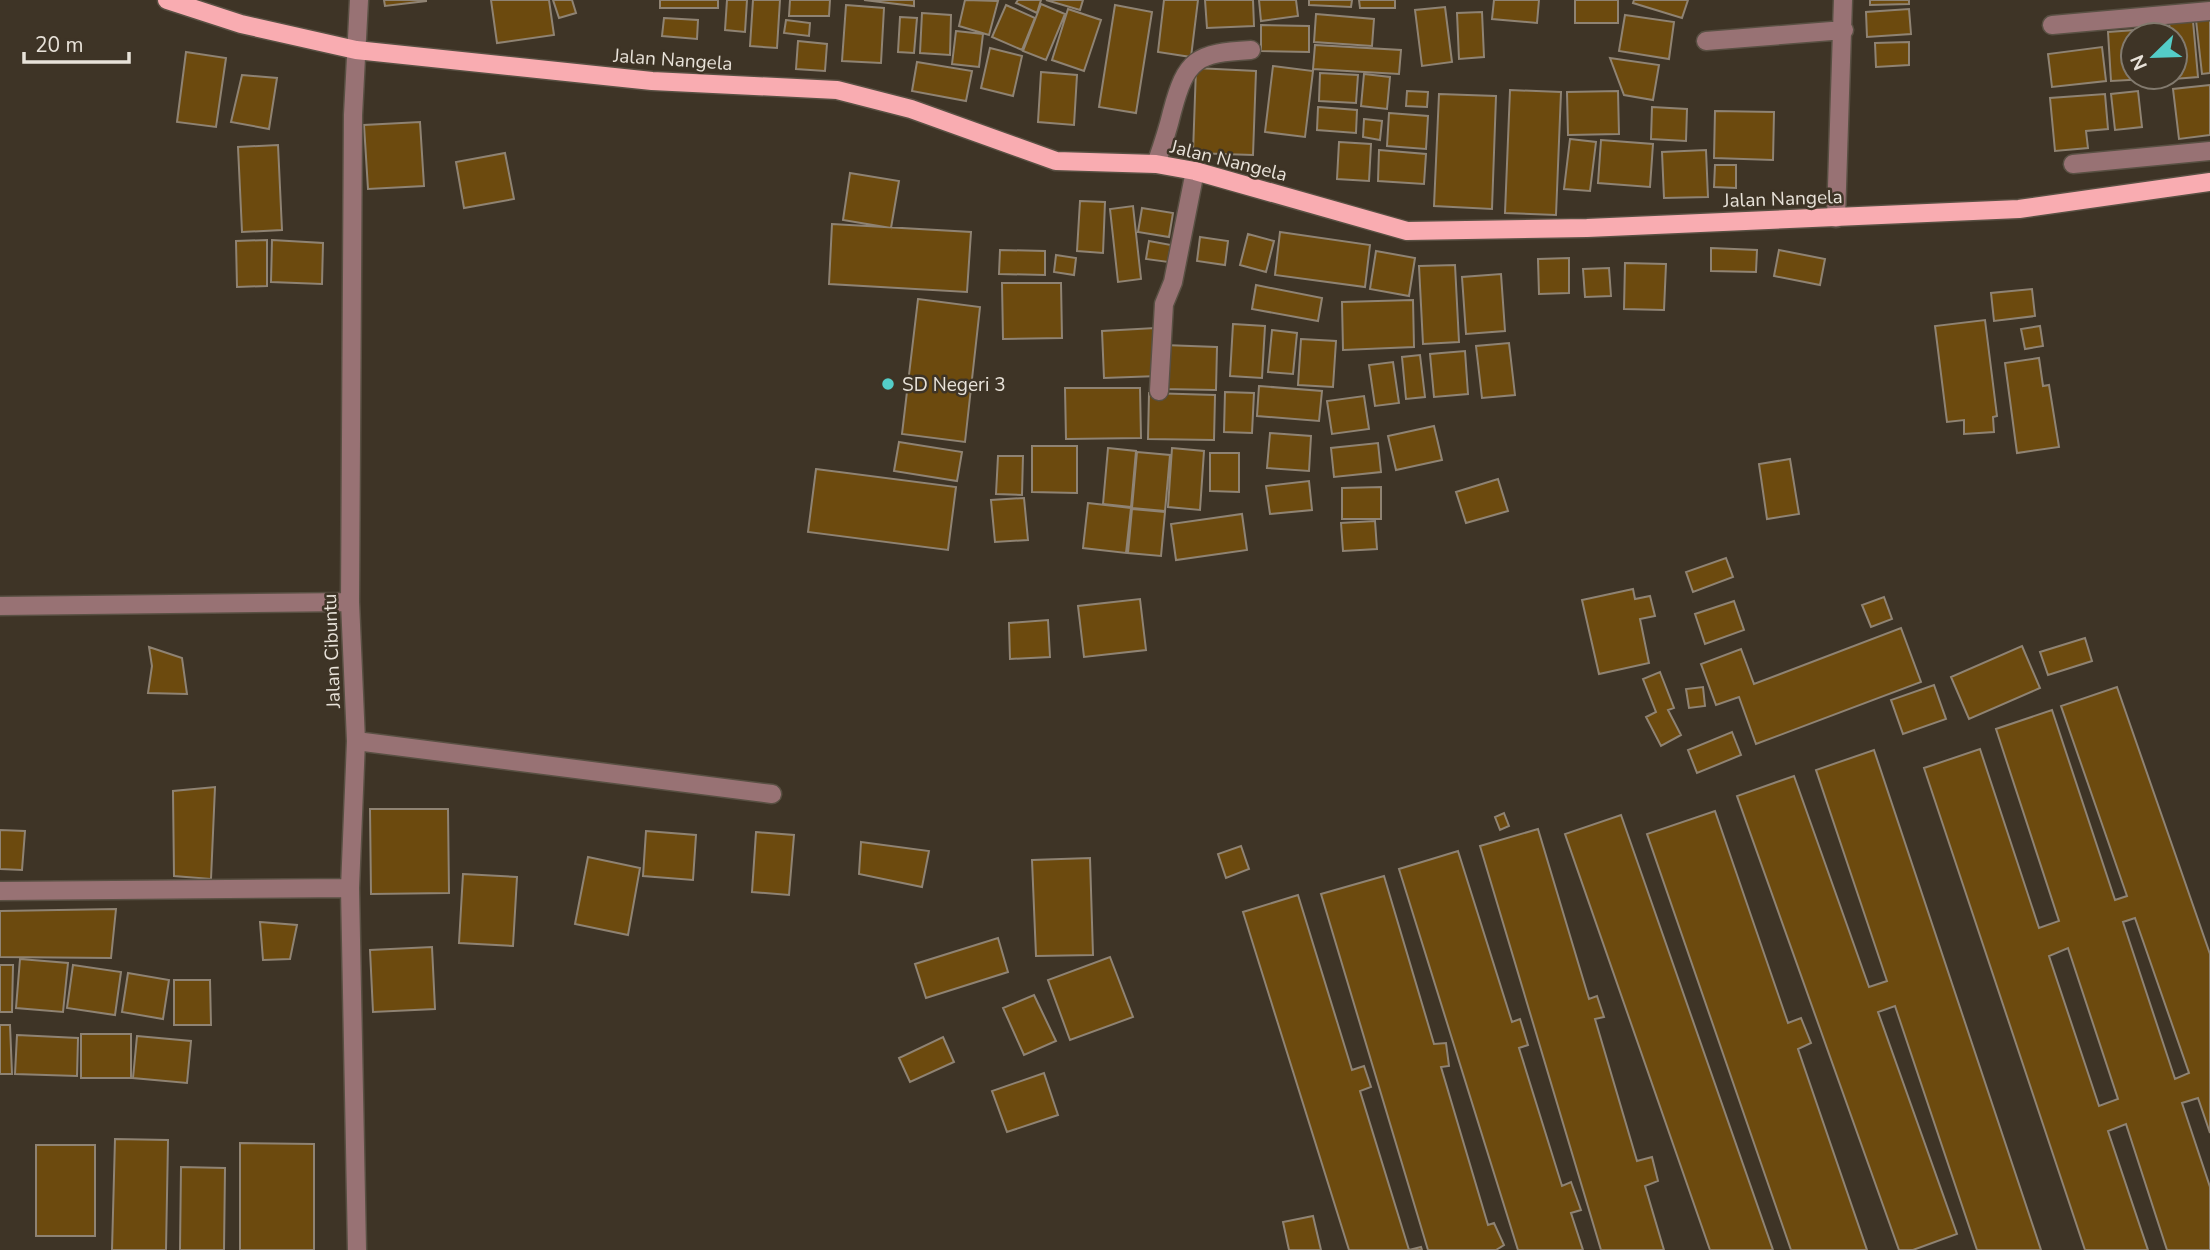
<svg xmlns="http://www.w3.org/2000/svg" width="2210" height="1250" font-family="'Nunito Sans',sans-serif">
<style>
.building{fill:#6c4a0e;stroke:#8f8373;stroke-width:2;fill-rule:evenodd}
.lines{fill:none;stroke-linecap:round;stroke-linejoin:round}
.minor-casing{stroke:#595043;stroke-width:21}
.major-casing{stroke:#595043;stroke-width:21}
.minor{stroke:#987274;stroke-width:18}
.major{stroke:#f9acb1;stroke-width:18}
.poi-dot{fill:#54cdc8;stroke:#3e3426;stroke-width:2.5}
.labels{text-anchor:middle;stroke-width:5;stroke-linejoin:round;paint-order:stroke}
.street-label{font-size:19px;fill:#e8e2d9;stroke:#3e3426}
.poi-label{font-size:19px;fill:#e8e2d9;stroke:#3e3426;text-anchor:start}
</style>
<rect width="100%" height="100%" fill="#3e3426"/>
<!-- building -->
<path class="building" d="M384 0H426V1L385 6Z
M491 0H549L554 35 497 43Z
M553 0H572L576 13 559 18Z
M660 0H718V8H660Z
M727 0H747L745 32 725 30Z
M753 0H780L777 48 750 46Z
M790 0H830L829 16H789Z
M864 0H914V6Z
M965 0 998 1 989 35 959 26Z
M1018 0H1041L1037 13 1016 3Z
M1046 0H1083L1080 10Z
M1164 0H1198L1191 57 1158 52Z
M1205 0H1253L1254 26 1207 28Z
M1259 0H1296L1298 16 1261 21Z
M1309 0H1352L1351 7 1309 5Z
M1359 0H1395V8H1360Z
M1494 0H1539L1537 23 1492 19Z
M1575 0H1618V23H1575Z
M1634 0H1688L1682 18 1633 3Z
M1870 0H1909V4L1870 5Z
M1041 4 1065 14 1046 60 1023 51Z
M846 5 884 8 881 63 842 61Z
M1006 5 1035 18 1022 50 992 37Z
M1115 5 1152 12 1136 113 1099 107Z
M1445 7 1452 62 1422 66 1415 10Z
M1068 9 1101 20 1084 71 1052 60Z
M1909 9 1911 34 1867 37 1866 12Z
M1482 12 1484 57 1459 59 1457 13Z
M922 13 951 15 950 55 920 53Z
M1316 14 1374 19 1372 46 1314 42Z
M1625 15 1674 22 1669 59 1619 51Z
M900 17 917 18 914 53 898 52Z
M664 18 698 20 697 39 662 36Z
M2210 19V73L2202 74 2196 20Z
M786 20 810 23 809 36 784 33Z
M2193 21 2198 77 2174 79 2175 35H2170L2169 22Z
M1261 25 1309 26V52L1261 51Z
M2163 28 2164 35H2133V77L2167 78 2111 81 2108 32Z
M956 31 983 34 979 67 952 64Z
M798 41 827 44 825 71 796 69Z
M1909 42V65L1876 67 1875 43Z
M1315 45 1401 50 1399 74 1313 69Z
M2102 47 2106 81 2052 87 2048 54Z
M990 48 1022 56 1013 96 981 88Z
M186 52 226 58 216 127 177 122Z
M1610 58 1659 65 1653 100 1624 95Z
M917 62 972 71 966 101 912 91Z
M1273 66 1313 71 1305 137 1265 132Z
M1196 68 1256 71 1253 155 1193 153Z
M1041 72 1077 75 1074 125 1038 122Z
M1320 73 1358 75 1356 103 1319 101Z
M1364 74 1390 77 1387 109 1361 106Z
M242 75 277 78 269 129 231 122Z
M2210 85V135L2179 139 2173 89Z
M1510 90 1561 92 1556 215 1505 213Z
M1407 91 1428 92 1427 107 1406 106Z
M1618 91 1619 134 1568 135 1567 92Z
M2138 91 2142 127 2115 130 2111 94Z
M1439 94 1496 96 1492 209 1434 206Z
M2105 94 2108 129 2086 131 2088 148 2055 151 2050 98Z
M1318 107 1357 110 1356 133 1317 130Z
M1652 107 1687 109 1686 141 1651 139Z
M1715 111 1774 112 1773 160 1714 158Z
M1389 113 1428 116 1426 149 1387 146Z
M1364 119 1382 121 1380 140 1363 137Z
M420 122 424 186 368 189 364 125Z
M1570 139 1596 142 1590 191 1564 189Z
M1601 140 1653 144 1650 187 1598 183Z
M1339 142 1371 144 1369 181 1337 179Z
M278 145 282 230 242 232 238 147Z
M1379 150 1426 154 1424 184 1378 181Z
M1706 150 1708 197 1664 198 1662 152Z
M505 153 514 199 464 208 456 162Z
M1715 165H1736V188L1714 187Z
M850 173 899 181 891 228 843 220Z
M1080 201 1105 202 1103 253 1077 251Z
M1133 206 1141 279 1118 282 1110 209Z
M1142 208 1173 213 1169 237 1138 232Z
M832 224 971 232 967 292 829 284Z
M1280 232 1370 245 1365 287 1275 275Z
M1248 234 1274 241 1266 272 1240 265Z
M1200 237 1228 241 1225 265 1197 261Z
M267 240V286L237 287 236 241Z
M272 240 323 243 322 284 271 282Z
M1149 241 1171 245 1168 262 1146 259Z
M1711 248 1757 250 1756 272 1711 271Z
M1000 250 1045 251V275L999 274Z
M1779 250 1825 259 1820 285 1774 276Z
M1376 251 1415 258 1409 296 1370 289Z
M1056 255 1076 258 1074 275 1054 272Z
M1569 258V293L1539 294 1538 259Z
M1625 263 1666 264 1664 310 1624 309Z
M1455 265 1459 342 1423 344 1419 266Z
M1609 268 1611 296 1585 297 1583 269Z
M1501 274 1505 331 1466 334 1462 277Z
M1002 283H1061L1062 338 1003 339Z
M1256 285 1322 298 1318 321 1252 309Z
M2032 289 2035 316 1994 321 1991 293Z
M918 299 980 307 965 442 902 434Z
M1413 300 1414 347 1343 350 1342 302Z
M1985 320 1997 416 1993 417 1994 432 1964 434V420L1947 422 1935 326Z
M1233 324 1265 326 1262 378 1230 376Z
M2040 326 2043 346 2025 349 2021 329Z
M1155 328 1158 376 1104 378 1102 331Z
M1272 330 1297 333 1293 374 1268 372Z
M1301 339 1336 341 1333 387 1298 385Z
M1509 343 1515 395 1482 398 1476 346Z
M1164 345 1217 347 1216 390 1162 389Z
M1465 351 1468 394 1434 397 1430 354Z
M1420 355 1425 397 1406 399 1402 357Z
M2039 358 2043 386 2049 385 2059 447 2017 453 2005 363Z
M1393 362 1399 403 1375 406 1369 365Z
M1259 386 1322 391 1319 421 1257 416Z
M1065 388H1140L1141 438 1066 439Z
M1225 392 1254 393 1252 433 1224 432Z
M1149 393 1215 395 1214 440 1148 439Z
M1364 396 1369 429 1332 434 1327 401Z
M1434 426 1442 460 1396 470 1388 436Z
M1270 433 1311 436 1309 471 1267 468Z
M899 442 962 452 957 481 894 471Z
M1378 443 1381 472 1334 477 1331 448Z
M1032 446H1077V493L1032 492Z
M1108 448 1136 451 1131 507 1103 504Z
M1172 448 1204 451 1200 510 1168 507Z
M1137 452 1170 455 1165 511 1132 508Z
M1210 453H1239V492L1210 491Z
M998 456H1023L1022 495 996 494Z
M1790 459 1799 514 1767 519 1759 464Z
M816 469 956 487 948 550 808 532Z
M1498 479 1508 511 1466 523 1456 492Z
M1309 481 1312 510 1270 514 1266 486Z
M1381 487V519H1342V488Z
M1024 498 1028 540 995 542 991 500Z
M1088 503 1131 508 1126 553 1083 548Z
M1132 509 1165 512 1161 556 1128 553Z
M1242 514 1247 550 1176 560 1171 524Z
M1375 521 1377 549 1343 551 1341 523Z
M1726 558 1733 577 1693 592 1686 572Z
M1633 589 1635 599 1650 596 1655 616 1640 619 1649 663 1599 674 1582 600Z
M1884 597 1892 619 1871 627 1862 605Z
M1140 599 1146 650 1084 657 1078 606Z
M1734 601 1744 630 1705 644 1695 614Z
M1048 620 1050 657 1010 659 1009 623Z
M1901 628 1921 682 1756 744 1739 697 1716 705 1701 664 1741 649 1754 684Z
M2085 638 2092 661 2048 675 2040 652Z
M2022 646 2040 688 1969 719 1951 677Z
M149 647 182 658 187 694 148 693 152 666Z
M1660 672 1674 708 1668 710 1681 735 1661 746 1646 717 1656 712 1643 679Z
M1934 685 1946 719 1903 734 1891 700Z
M1703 687 1705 706 1689 708 1686 689Z
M2117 687 2210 954V1133L2198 1098 2182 1103 2210 1187V1250H2167L2126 1124 2108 1131 2148 1250H2085L1924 768 1980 749 2039 928 2059 921 1996 729 2052 710 2115 900 2127 896 2061 706ZM2135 918 2189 1073 2175 1079 2123 922ZM2068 948 2118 1099 2099 1106 2049 956Z
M1732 732 1741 755 1697 773 1688 750Z
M1874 750 2041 1250H1977L1895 1006 1878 1012 1957 1234 1913 1250H1899L1737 796 1794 776 1869 987 1887 981 1816 770Z
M215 787 211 879 174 876 173 791Z
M370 809H448L449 893 371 894Z
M1715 811 1788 1023 1801 1018 1811 1043 1798 1049 1867 1250H1791L1647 834Z
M1504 813 1509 826 1500 830 1495 817Z
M1621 815 1773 1250H1710L1565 834Z
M1538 829 1589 999 1597 996 1604 1017 1595 1019 1637 1161 1652 1157 1658 1181 1645 1186 1664 1250H1601L1480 846Z
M0 830 25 831 22 870 0 869Z
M646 831 696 835 693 880 643 876Z
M756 832 794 835 789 895 752 892Z
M861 842 929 851 922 887 859 874Z
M1241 846 1249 869 1226 878 1218 854Z
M1458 851 1512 1022 1520 1019 1528 1045 1519 1048 1562 1186 1571 1182 1581 1210 1571 1213 1583 1250H1518L1399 869Z
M588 857 640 868 628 935 575 924Z
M1090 858 1093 955 1036 956 1032 860Z
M463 874 517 877 513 946 459 943Z
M1384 876 1434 1044 1446 1043 1449 1066 1441 1067 1488 1225 1494 1223 1504 1245 1496 1250H1428L1321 894Z
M1298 895 1352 1070 1364 1066 1371 1087 1360 1091 1409 1250 1421 1247 1422 1250H1349L1243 912Z
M116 909 111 958 0 957V911Z
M260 922 297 925 290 959 263 960Z
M998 938 1008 972 926 998 915 964Z
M432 947 435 1009 373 1012 370 950Z
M1110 957 1133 1017 1070 1040 1048 980Z
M20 959 68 963 63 1012 16 1008Z
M0 965H13L12 1012H0Z
M73 965 121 972 115 1015 67 1008Z
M128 973 169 980 163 1019 122 1012Z
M174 980H210L211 1025H174Z
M1034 995 1056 1041 1024 1055 1003 1008Z
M0 1025H10L12 1074H0Z
M81 1034H131V1078H81Z
M17 1035 78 1038 77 1076 15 1074Z
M137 1036 191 1041 187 1083 133 1078Z
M943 1037 954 1062 910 1082 899 1058Z
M1044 1073 1058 1115 1007 1132 992 1091Z
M115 1139 168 1140 166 1250H112Z
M240 1143 314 1144V1250H240Z
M36 1145H95V1236H36Z
M181 1167 225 1168 224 1250H180Z
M1313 1216 1321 1250H1289L1283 1222Z"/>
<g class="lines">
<defs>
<path id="minor" d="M2052 25 2210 11
M1706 41 1844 30
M1156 164C1162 147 1168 129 1172 112 1186 59 1196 53 1251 50
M2073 164 2210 151
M1836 218 1843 0
M1159 391 1164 304 1173 282 1195 171
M0 606 350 602
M356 741 772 794
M0 891 350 888
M357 1250 350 888 356 741 350 602 353 115 359 0"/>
<path id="major" d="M167 0 241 24 356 50 652 81 837 90 911 109 1056 161 1156 164 1195 171 1407 231 1587 228 2019 209 2210 182"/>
</defs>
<!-- minor casing -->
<use href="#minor" class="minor-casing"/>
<!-- major casing -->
<use href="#major" class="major-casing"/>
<!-- minor -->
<use href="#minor" class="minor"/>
<!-- major -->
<use href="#major" class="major"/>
</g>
<!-- markers -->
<circle class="poi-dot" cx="888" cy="384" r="7"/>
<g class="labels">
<!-- street labels -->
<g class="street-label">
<text transform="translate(673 59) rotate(4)" y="7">Jalan Nangela</text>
<text transform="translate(1229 160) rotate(14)" y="7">Jalan Nangela</text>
<text transform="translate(1783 198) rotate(-2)" y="7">Jalan Nangela</text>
<text transform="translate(331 651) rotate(-92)" y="7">Jalan Cibuntu</text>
</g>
<!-- poi labels -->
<g class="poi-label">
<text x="902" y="391">SD Negeri 3</text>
</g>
</g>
<!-- north arrow -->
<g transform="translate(2154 56) rotate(247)"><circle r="33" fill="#3e3426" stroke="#827a6e" stroke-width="2"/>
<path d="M0-5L12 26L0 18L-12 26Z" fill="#54cdc8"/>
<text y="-10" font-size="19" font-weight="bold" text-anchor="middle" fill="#e8e2d9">N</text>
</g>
<!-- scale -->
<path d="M24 52v10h105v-10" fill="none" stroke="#e8e2d9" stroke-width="3.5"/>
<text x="35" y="52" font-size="21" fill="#e8e2d9" stroke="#3e3426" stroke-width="5" paint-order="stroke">20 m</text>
</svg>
